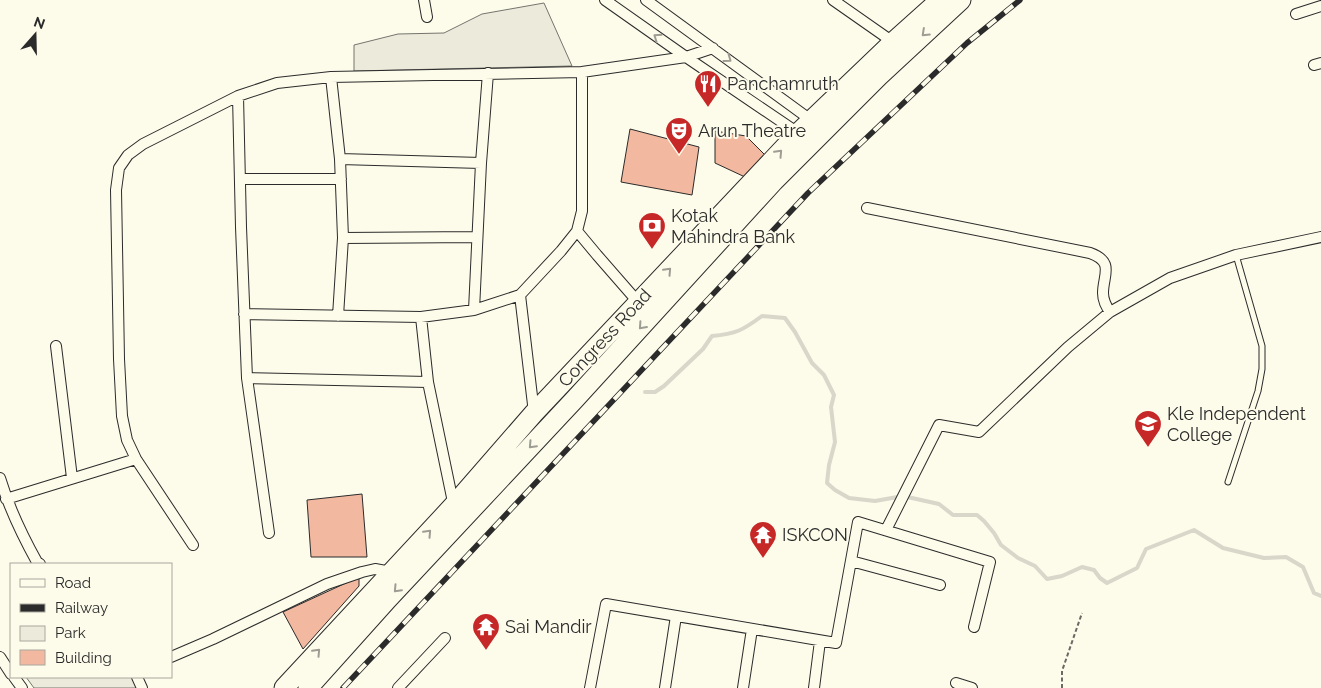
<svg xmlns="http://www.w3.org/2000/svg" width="1321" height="688" font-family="Raleway,sans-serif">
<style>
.green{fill:#ecebdb;stroke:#74746e}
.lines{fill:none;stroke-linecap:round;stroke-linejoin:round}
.stream{stroke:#d8d7c9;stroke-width:4}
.building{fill:#f2b8a0;stroke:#2b2b2b}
.lane-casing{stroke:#2b2b2b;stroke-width:7}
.street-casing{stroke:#2b2b2b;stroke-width:12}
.highway-casing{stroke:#2b2b2b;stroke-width:21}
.path{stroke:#6a6964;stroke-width:2;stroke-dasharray:4 2.5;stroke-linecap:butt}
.lane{stroke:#fdfbea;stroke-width:5}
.street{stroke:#fdfbea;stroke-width:10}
.highway{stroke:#fdfbea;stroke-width:19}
.rail-casing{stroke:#2b2b2b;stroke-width:5.5}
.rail{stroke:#fdfbea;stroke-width:4;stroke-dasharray:11;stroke-linecap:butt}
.oneway{stroke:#9e9d94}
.labels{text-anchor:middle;stroke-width:4;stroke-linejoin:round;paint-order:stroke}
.poi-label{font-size:18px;fill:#2b2b2b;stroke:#fdfbea;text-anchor:start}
.street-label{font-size:18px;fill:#2b2b2b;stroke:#fdfbea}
</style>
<rect width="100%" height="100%" fill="#fdfbea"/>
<!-- green -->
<path class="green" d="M544 3 572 66 354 71V45L398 34 444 33 482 14Z
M26 677H135L138 688H34Z"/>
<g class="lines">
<!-- stream -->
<path class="stream" d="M645 392H655L664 386 703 349 712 336C736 334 743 330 762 316L785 318 795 332 812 363 824 375 834 395 831 407 835 442 829 465 827 483 835 490 849 498 875 501 903 496 939 504 953 515H977L984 521 994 533 1001 545 1018 558 1035 566 1047 579 1062 576 1082 567 1094 570 1100 578 1107 583 1137 568 1146 549 1194 530 1223 548 1264 558 1286 557 1303 567 1314 593 1321 596"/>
</g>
<!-- building -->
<path class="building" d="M630 129 699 147 692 195 621 182Z
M715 131 746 136 765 155 745 177 715 163Z
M362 494 367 557H311L307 500Z
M359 577V586L303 649 283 612Z"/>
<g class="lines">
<defs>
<path id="lane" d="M1228 482 1258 391 1262 369V346L1236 255"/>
<path id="street" d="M424 0 427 17
M605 0 686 57 801 135
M646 0 815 123
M833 0 893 42
M1296 14 1321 6
M1314 65 1321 63
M331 77 340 159 343 238 338 316
M238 96 241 227 247 378 428 382
M340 159 481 163
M240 179H341
M867 208 1090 253C1115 262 1103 275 1103 293 1103 301 1106 306 1110 312
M577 231 597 255 638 302
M343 238 477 237
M520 295 534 413
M474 310 481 163 488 73
M244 314 421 317 474 310 520 295 561 251 577 231 582 211V72L686 57 713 48
M421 317 428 382 454 507
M56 346 72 478
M247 378 269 533
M0 478C9 508 22 535 37 562L40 564
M6 499 136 459
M886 530 939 425 979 432 1068 347 1110 312 1170 278 1236 255 1321 237
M193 545 136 459 127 440 122 416 119 359 116 190 119 168 128 155 143 144 238 96 277 83 331 77 582 72
M851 561 940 585
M0 657 11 674
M171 657 213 639 327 584 362 572 375 569 391 572
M14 677 22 688
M137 677 142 688
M956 683 972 688
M398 688 445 638
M590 688 606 604 836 643 858 522 990 562 974 627
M665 688 676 616
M743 688 752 629
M814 688 820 641"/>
<path id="highway" d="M284 688 453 506 534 413 798 133 893 42 940 0
M308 688 387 600 575 399 774 181 879 76 961 0"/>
</defs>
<!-- lane casing -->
<use href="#lane" class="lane-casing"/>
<!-- street casing -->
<use href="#street" class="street-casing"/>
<!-- highway casing -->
<use href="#highway" class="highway-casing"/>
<!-- path -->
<path class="path" d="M1062 688V671L1082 613"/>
<!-- lane -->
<use href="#lane" class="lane"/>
<!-- street -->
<use href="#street" class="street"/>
<!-- highway -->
<use href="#highway" class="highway"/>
<defs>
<path id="rail" d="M343 688 808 193 967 43 1020 0"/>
</defs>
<!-- rail casing -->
<use href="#rail" class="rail-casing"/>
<!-- rail -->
<use href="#rail" class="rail"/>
</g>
<!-- one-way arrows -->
<defs><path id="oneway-chevron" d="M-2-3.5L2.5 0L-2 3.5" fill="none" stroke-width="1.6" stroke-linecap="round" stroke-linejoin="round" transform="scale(1.25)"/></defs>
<g class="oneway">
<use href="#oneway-chevron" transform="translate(925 33) rotate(137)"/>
<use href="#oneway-chevron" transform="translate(657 37) rotate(-145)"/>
<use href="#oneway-chevron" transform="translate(728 59) rotate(36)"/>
<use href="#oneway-chevron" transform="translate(779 153) rotate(-47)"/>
<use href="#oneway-chevron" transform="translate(668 271) rotate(-47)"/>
<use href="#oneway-chevron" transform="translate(642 326) rotate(132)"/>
<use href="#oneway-chevron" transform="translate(532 445) rotate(133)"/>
<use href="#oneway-chevron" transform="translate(428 533) rotate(-47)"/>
<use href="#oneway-chevron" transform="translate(397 589) rotate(133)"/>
<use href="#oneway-chevron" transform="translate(317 652) rotate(-47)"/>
</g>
<!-- icons -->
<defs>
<symbol id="restaurant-pin" viewBox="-11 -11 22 30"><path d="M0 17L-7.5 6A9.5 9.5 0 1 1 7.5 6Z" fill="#c62828" stroke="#fdfbea"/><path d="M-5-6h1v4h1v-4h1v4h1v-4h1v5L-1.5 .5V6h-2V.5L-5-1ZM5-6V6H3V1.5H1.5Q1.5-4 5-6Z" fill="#fff"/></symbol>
<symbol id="theatre-pin" viewBox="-11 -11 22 30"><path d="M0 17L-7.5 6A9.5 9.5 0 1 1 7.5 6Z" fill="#c62828" stroke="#fdfbea"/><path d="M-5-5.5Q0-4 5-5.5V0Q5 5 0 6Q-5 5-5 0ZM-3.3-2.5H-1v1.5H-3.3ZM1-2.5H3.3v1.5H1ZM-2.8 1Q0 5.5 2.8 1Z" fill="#fff"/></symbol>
<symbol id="bank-pin" viewBox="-11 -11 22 30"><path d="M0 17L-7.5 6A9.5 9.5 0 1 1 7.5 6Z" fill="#c62828" stroke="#fdfbea"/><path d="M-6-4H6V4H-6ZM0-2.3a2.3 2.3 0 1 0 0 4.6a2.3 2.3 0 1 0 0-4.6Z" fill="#fff"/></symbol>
<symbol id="university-pin" viewBox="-11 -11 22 30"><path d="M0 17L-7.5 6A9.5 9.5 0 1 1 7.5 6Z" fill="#c62828" stroke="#fdfbea"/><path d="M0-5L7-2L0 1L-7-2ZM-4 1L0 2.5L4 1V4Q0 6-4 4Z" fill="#fff"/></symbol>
<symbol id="temple-pin" viewBox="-11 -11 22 30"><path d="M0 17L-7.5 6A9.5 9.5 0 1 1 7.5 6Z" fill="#c62828" stroke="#fdfbea"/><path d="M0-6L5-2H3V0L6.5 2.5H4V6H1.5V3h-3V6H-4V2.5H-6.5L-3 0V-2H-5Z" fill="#fff"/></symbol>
</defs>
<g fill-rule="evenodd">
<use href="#restaurant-pin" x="692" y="68" width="32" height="43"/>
<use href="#theatre-pin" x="663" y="115" width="32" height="43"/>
<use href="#bank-pin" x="636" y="210" width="32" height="43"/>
<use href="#university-pin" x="1132" y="408" width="32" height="43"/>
<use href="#temple-pin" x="747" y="519" width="32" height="43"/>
<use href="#temple-pin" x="470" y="611" width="32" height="43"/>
</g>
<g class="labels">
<!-- poi labels -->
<g class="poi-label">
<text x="727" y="90">Panchamruth</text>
<text x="698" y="137">Arun Theatre</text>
<text x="671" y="222">Kotak<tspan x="671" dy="21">Mahindra Bank</tspan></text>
<text x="1167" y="420">Kle Independent<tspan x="1167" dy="21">College</tspan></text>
<text x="782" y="541">ISKCON</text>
<text x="505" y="633">Sai Mandir</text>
</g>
<!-- street labels -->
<g class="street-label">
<text transform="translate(605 338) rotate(-47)" y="6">Congress Road</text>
</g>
</g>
<!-- legend -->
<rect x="10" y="563" width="162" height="115" fill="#fdfbea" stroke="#a9a89e"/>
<rect x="20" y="579" width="25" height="8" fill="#fdfbea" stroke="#a9a89e"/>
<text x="55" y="588" font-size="15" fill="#2b2b2b">Road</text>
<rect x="20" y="604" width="25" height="8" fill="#2b2b2b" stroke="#a9a89e"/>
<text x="55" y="613" font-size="15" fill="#2b2b2b">Railway</text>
<rect x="20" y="626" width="25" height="15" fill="#ecebdb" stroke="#a9a89e"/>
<text x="55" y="638" font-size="15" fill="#2b2b2b">Park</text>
<rect x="20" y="650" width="25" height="15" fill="#f2b8a0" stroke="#a9a89e"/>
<text x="55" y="663" font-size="15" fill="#2b2b2b">Building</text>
<!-- north arrow -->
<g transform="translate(35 35) rotate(20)" stroke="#fdfbea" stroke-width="4" paint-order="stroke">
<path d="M0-4L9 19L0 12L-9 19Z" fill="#2b2b2b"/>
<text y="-8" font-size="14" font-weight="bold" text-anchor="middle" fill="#2b2b2b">N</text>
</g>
</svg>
